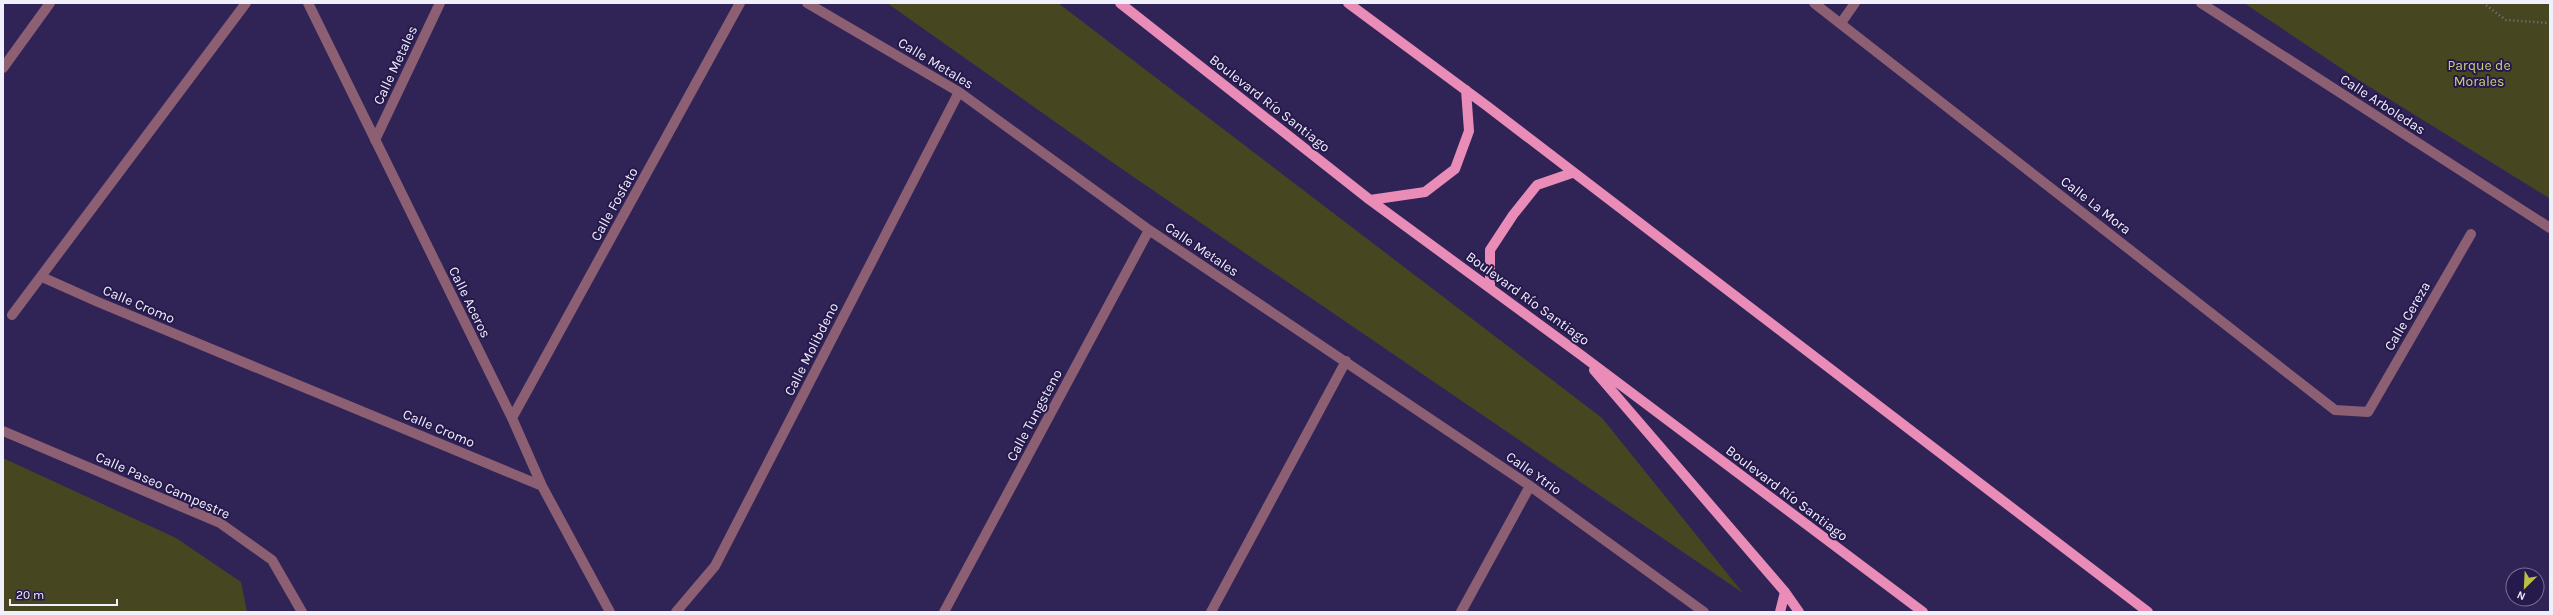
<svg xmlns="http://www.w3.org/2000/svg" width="2553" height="615" font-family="Karla,sans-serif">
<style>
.green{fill:#464721}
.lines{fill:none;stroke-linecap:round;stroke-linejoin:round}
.path{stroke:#7d7699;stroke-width:2.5;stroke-dasharray:1 3;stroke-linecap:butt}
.minor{stroke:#8c5f73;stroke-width:10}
.major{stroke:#e98cb8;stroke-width:10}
.labels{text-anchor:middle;stroke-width:4;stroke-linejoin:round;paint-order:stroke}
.street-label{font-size:14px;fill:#f0effc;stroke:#26194c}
.park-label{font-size:14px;fill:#ccd175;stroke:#26194c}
</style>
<rect width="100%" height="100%" fill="#302457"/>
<!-- green -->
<path class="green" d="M887 3H1058L1602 418 1743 593 1119 167Z
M2244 3H2550L2549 198 2360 81Z
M3 458 176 538 241 582 247 612H3Z"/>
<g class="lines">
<!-- path -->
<path class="path" d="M2483 3 2506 20 2550 23"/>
<!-- minor -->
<path class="minor" d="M308 3 512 418 542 486 610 612
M807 3 959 92 1149 230 1530 486 1704 612
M1814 3 2335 410 2368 412 2471 234
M2201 3 2550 228
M1841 23 1855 3
M3 68 50 3
M375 140 440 3
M42 277 98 302 542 486
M12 315 246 3
M512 418 740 3
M3 431 220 523 272 560 302 612
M676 612 715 566 959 92
M944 612 1149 230
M1211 612 1346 361
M1461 612 1530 486"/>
<!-- major -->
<path class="major" d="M1120 3 1370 200 1581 355 1923 612
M1348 3 1487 106 2148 612
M1370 200 1425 192 1455 169 1469 131 1466 90
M1490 287V250L1513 215 1537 185 1572 173
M1594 370 1785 592 1799 612
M1780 612 1785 592"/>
</g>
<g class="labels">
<!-- street labels -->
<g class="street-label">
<text transform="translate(936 63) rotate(31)" y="5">Calle Metales</text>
<text transform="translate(395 65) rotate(-65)" y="5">Calle Metales</text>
<text transform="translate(1270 103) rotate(38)" y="5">Boulevard Río Santiago</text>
<text transform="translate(2383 104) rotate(33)" y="5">Calle Arboledas</text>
<text transform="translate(614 204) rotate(-61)" y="5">Calle Fosfato</text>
<text transform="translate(2096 205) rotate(38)" y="5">Calle La Mora</text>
<text transform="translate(1202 249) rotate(34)" y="5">Calle Metales</text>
<text transform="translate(1528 298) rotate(36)" y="5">Boulevard Río Santiago</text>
<text transform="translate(470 302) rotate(64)" y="5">Calle Aceros</text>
<text transform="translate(139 304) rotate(23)" y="5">Calle Cromo</text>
<text transform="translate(2407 316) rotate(-60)" y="5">Calle Cereza</text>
<text transform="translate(811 349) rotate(-63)" y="5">Calle Molibdeno</text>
<text transform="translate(1034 415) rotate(-62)" y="5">Calle Tungsteno</text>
<text transform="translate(439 428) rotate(23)" y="5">Calle Cromo</text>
<text transform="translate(1534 473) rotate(35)" y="5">Calle Ytrio</text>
<text transform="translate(163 485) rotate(24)" y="5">Calle Paseo Campestre</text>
<text transform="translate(1787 493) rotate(37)" y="5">Boulevard Río Santiago</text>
</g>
<!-- park labels -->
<g class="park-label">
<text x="2479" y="70">Parque de<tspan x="2479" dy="16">Morales</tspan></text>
</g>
</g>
<!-- border -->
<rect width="2553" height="615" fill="none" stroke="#f0effc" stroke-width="8"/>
<!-- north arrow -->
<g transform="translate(2525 587) rotate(204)"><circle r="19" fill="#26194c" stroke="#776f92"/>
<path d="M0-3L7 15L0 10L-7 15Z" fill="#bbc044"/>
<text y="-6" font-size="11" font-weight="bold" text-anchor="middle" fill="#f0effc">N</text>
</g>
<!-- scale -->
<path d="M10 599v6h107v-6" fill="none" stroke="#f0effc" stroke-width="2"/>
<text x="16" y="599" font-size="12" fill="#f0effc" stroke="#26194c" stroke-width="3" paint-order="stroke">20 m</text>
</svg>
